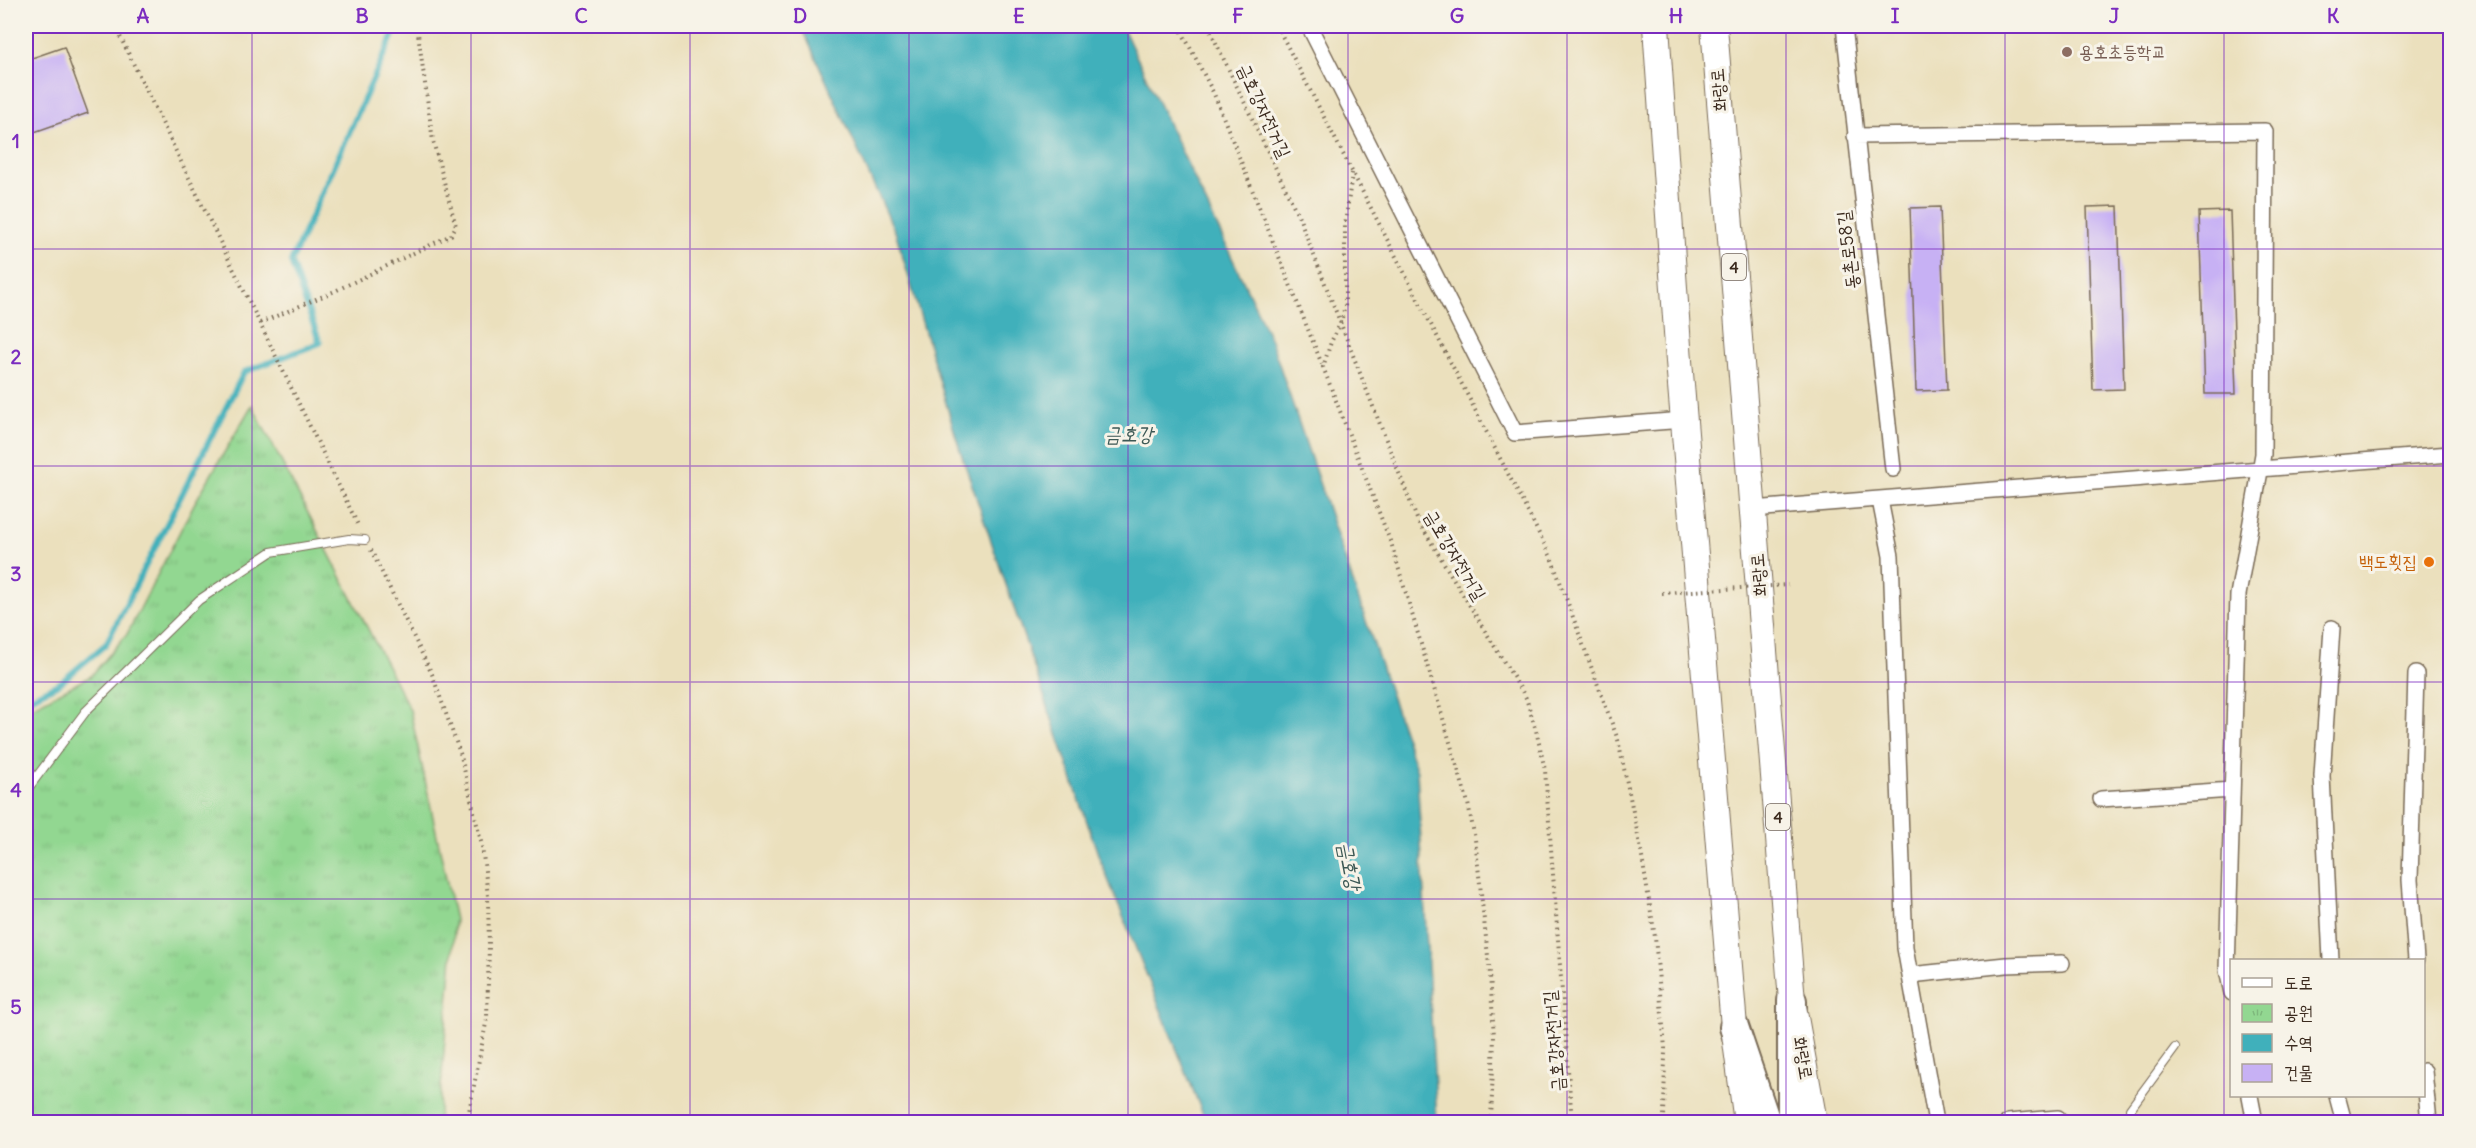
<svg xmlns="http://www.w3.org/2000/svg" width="2476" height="1148" font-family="Delius,'Poor Story',sans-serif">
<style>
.park{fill:url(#park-tufts);stroke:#668058;stroke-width:1.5}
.water{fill:#40b0bb;stroke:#3e6d6c;stroke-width:1.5}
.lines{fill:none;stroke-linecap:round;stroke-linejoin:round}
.stream{stroke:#40b0bb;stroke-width:6}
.building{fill:#c7b1f4}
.service-casing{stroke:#796a56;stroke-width:10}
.minor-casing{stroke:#796a56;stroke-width:18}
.primary-casing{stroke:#796a56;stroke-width:28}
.motorway-casing{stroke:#796a56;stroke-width:32}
.path{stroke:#796a56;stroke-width:4;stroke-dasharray:1.5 4.5;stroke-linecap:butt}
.service{stroke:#fff;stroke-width:8}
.minor{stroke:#fff;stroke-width:15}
.primary{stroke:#fff;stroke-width:26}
.motorway{stroke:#fff;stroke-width:28}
.path-bridge{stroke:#796a56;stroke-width:4;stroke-dasharray:1.5 4.5;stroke-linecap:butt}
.grid{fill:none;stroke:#7b2cbf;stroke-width:1.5;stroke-opacity:0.55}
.education-dot{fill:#8d6e63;stroke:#f7f3e8;stroke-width:2}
.food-dot{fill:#e8710a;stroke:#f7f3e8;stroke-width:2}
.labels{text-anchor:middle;stroke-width:6;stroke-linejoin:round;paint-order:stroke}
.shield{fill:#f7f3e8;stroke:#73665b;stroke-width:1.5}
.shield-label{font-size:16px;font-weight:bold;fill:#3b2a1e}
.education-label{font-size:18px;fill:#785e54;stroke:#f7f3e8;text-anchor:start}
.street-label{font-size:18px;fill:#3b2a1e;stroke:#f7f3e8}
.food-label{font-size:18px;fill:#c56008;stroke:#f7f3e8;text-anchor:end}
.water-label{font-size:20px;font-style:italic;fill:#3d5955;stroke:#f7f3e8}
.neatline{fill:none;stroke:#7b2cbf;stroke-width:2}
.grid-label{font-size:20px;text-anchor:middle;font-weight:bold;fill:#7b2cbf}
</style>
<defs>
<pattern id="park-tufts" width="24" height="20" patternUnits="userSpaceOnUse" patternTransform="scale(1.5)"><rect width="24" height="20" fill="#92d791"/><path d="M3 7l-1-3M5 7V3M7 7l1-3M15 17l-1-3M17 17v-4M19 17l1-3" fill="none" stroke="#7fb97d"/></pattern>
</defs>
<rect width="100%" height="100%" fill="#f7f3e8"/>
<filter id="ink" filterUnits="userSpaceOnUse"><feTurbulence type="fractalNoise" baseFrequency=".0167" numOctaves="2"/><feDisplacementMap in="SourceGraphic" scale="12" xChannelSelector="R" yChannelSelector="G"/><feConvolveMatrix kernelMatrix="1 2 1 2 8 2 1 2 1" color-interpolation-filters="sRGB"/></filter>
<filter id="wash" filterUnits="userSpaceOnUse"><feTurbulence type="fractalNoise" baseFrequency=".008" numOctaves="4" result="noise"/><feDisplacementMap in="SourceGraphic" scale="24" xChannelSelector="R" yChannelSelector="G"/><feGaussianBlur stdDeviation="1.35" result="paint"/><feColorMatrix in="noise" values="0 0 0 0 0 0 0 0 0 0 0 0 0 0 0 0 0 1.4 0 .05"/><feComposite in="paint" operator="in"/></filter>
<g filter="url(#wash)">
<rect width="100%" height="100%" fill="#ebe0bd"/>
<!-- park -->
<path class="park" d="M252 405 410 710 455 920 438 1122H26V710L91 676 127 634 194 504Z"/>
<!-- water -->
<path class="water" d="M801 26H1122L1271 340 1417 772 1437 1122H1206L1099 857 959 447 896 234Z"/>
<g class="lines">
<!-- stream -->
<path class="stream" d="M26 700 60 683 106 644 244 372 320 343 291 262 397 26"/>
</g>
<g id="blocks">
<!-- building -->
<path class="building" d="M64 47 88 113 26 135V60Z
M2118 206 2124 389 2093 390 2087 207Z
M1940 207 1947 390 1916 391 1910 208Z
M2230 211 2236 394H2205L2199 212Z"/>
</g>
</g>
<g filter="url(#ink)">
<use href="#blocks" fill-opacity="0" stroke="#796a56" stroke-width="1.5"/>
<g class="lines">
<defs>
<path id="service" d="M26 791 86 711 199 600 271 552 349 539 365 540
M2135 1122 2130 1109 2175 1048"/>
<path id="minor" d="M1309 26 1515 433 1684 420
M1844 26 1893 469
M1855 136 2265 131 2263 454 2238 595 2227 970 2232 993
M1880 500 1891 556 1905 948 1936 1122
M1753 509 2450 454
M2101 799 2232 790
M2331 960 2322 776 2332 628
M2416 960 2410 880 2416 674
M1910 975 2006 965 2062 963
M2424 1071 2429 1122
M2250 1096 2255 1122
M2337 1096 2344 1122
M2008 1122 2058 1118"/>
<path id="primary" d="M1656 26 1679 361 1734 1027 1747 1122
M1714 26 1792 1001 1814 1122"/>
<path id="motorway" d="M1734 1027 1766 1122
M1792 1122V1001"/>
</defs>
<!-- service casing -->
<use href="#service" class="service-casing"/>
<!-- minor casing -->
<use href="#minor" class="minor-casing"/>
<!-- primary casing -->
<use href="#primary" class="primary-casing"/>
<!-- motorway casing -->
<use href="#motorway" class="motorway-casing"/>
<!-- path -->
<path class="path" d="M115 26 359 527
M1179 26 1214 94 1323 367
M1208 26 1299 217 1417 519 1526 698 1536 730 1545 770 1572 1122
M1277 26 1551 557 1618 740 1640 845 1655 937 1665 1048 1664 1122
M1352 173 1345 226V306L1341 322 1331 342 1323 367 1392 546 1468 803 1475 839 1490 974 1494 1036 1491 1122
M260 323 335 291 451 235 456 226 433 141 417 26
M371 550 432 674 461 756 482 846 488 896 489 946 487 1018 467 1122"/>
<!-- service -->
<use href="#service" class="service"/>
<!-- minor -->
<use href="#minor" class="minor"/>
<!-- primary -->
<use href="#primary" class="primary"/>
<!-- motorway -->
<use href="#motorway" class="motorway"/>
<!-- path-bridge -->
<path class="path-bridge" d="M1662 593 1788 585"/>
</g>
</g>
<!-- grid -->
<path class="grid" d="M252 26V1122M471 26V1122M690 26V1122M909 26V1122M1128 26V1122M1348 26V1122M1567 26V1122M1786 26V1122M2005 26V1122M2224 26V1122M26 249H2450M26 466H2450M26 682H2450M26 899H2450"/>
<!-- markers -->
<circle class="education-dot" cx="2067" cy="52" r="6"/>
<circle class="food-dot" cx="2429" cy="562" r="6"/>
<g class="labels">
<!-- shield labels -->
<g class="shield">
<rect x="1722" y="254" width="24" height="26" rx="4.5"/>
<rect x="1766" y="804" width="24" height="26" rx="4.5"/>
</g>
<g class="shield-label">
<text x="1734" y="273">4</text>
<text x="1778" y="823">4</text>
</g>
<!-- education labels -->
<g class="education-label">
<text x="2079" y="58">용호초등학교</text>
</g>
<!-- street labels -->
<g class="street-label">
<text transform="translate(1719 90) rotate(-95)" y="6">화랑로</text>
<text transform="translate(1264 111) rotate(65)" y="6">금호강자전거길</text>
<text transform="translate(1848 250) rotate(-97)" y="6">동촌로58길</text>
<text transform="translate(1455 555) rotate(59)" y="6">금호강자전거길</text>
<text transform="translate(1759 575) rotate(-95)" y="6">화랑로</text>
<text transform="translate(1554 1041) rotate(-95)" y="6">금호강자전거길</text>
<text transform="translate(1803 1058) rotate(80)" y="6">화랑로</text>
</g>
<!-- food labels -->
<g class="food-label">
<text x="2417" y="568">백도횟집</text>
</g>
<!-- water labels -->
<g class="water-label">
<text x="1129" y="441">금호강</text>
<text transform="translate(1350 866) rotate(79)" y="7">금호강</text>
</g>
</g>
<!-- margin -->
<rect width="2476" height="1148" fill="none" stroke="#f7f3e8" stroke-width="66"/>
<!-- legend -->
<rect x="2230" y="959" width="195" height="138" fill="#f7f3e8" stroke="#aca397" stroke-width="1.5"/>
<rect x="2242" y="978" width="30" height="9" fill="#ffffff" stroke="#aca397" stroke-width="1.5"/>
<text x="2284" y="989" font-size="18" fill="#3b2a1e">도로</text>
<rect x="2242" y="1004" width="30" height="18" fill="url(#park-tufts)" stroke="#aca397" stroke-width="1.5"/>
<text x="2284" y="1019" font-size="18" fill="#3b2a1e">공원</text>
<rect x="2242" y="1034" width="30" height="18" fill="#40b0bb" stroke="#aca397" stroke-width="1.5"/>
<text x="2284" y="1049" font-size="18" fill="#3b2a1e">수역</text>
<rect x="2242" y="1064" width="30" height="18" fill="#c7b1f4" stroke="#aca397" stroke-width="1.5"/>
<text x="2284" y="1079" font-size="18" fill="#3b2a1e">건물</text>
<rect x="33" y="33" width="2410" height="1082" class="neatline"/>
<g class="grid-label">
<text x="143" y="23">A</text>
<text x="362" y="23">B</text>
<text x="581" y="23">C</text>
<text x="800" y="23">D</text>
<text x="1019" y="23">E</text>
<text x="1238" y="23">F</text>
<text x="1457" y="23">G</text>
<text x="1676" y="23">H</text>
<text x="1895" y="23">I</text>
<text x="2114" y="23">J</text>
<text x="2333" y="23">K</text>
<text x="16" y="148">1</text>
<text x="16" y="364">2</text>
<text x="16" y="581">3</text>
<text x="16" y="797">4</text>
<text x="16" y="1014">5</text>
</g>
</svg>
